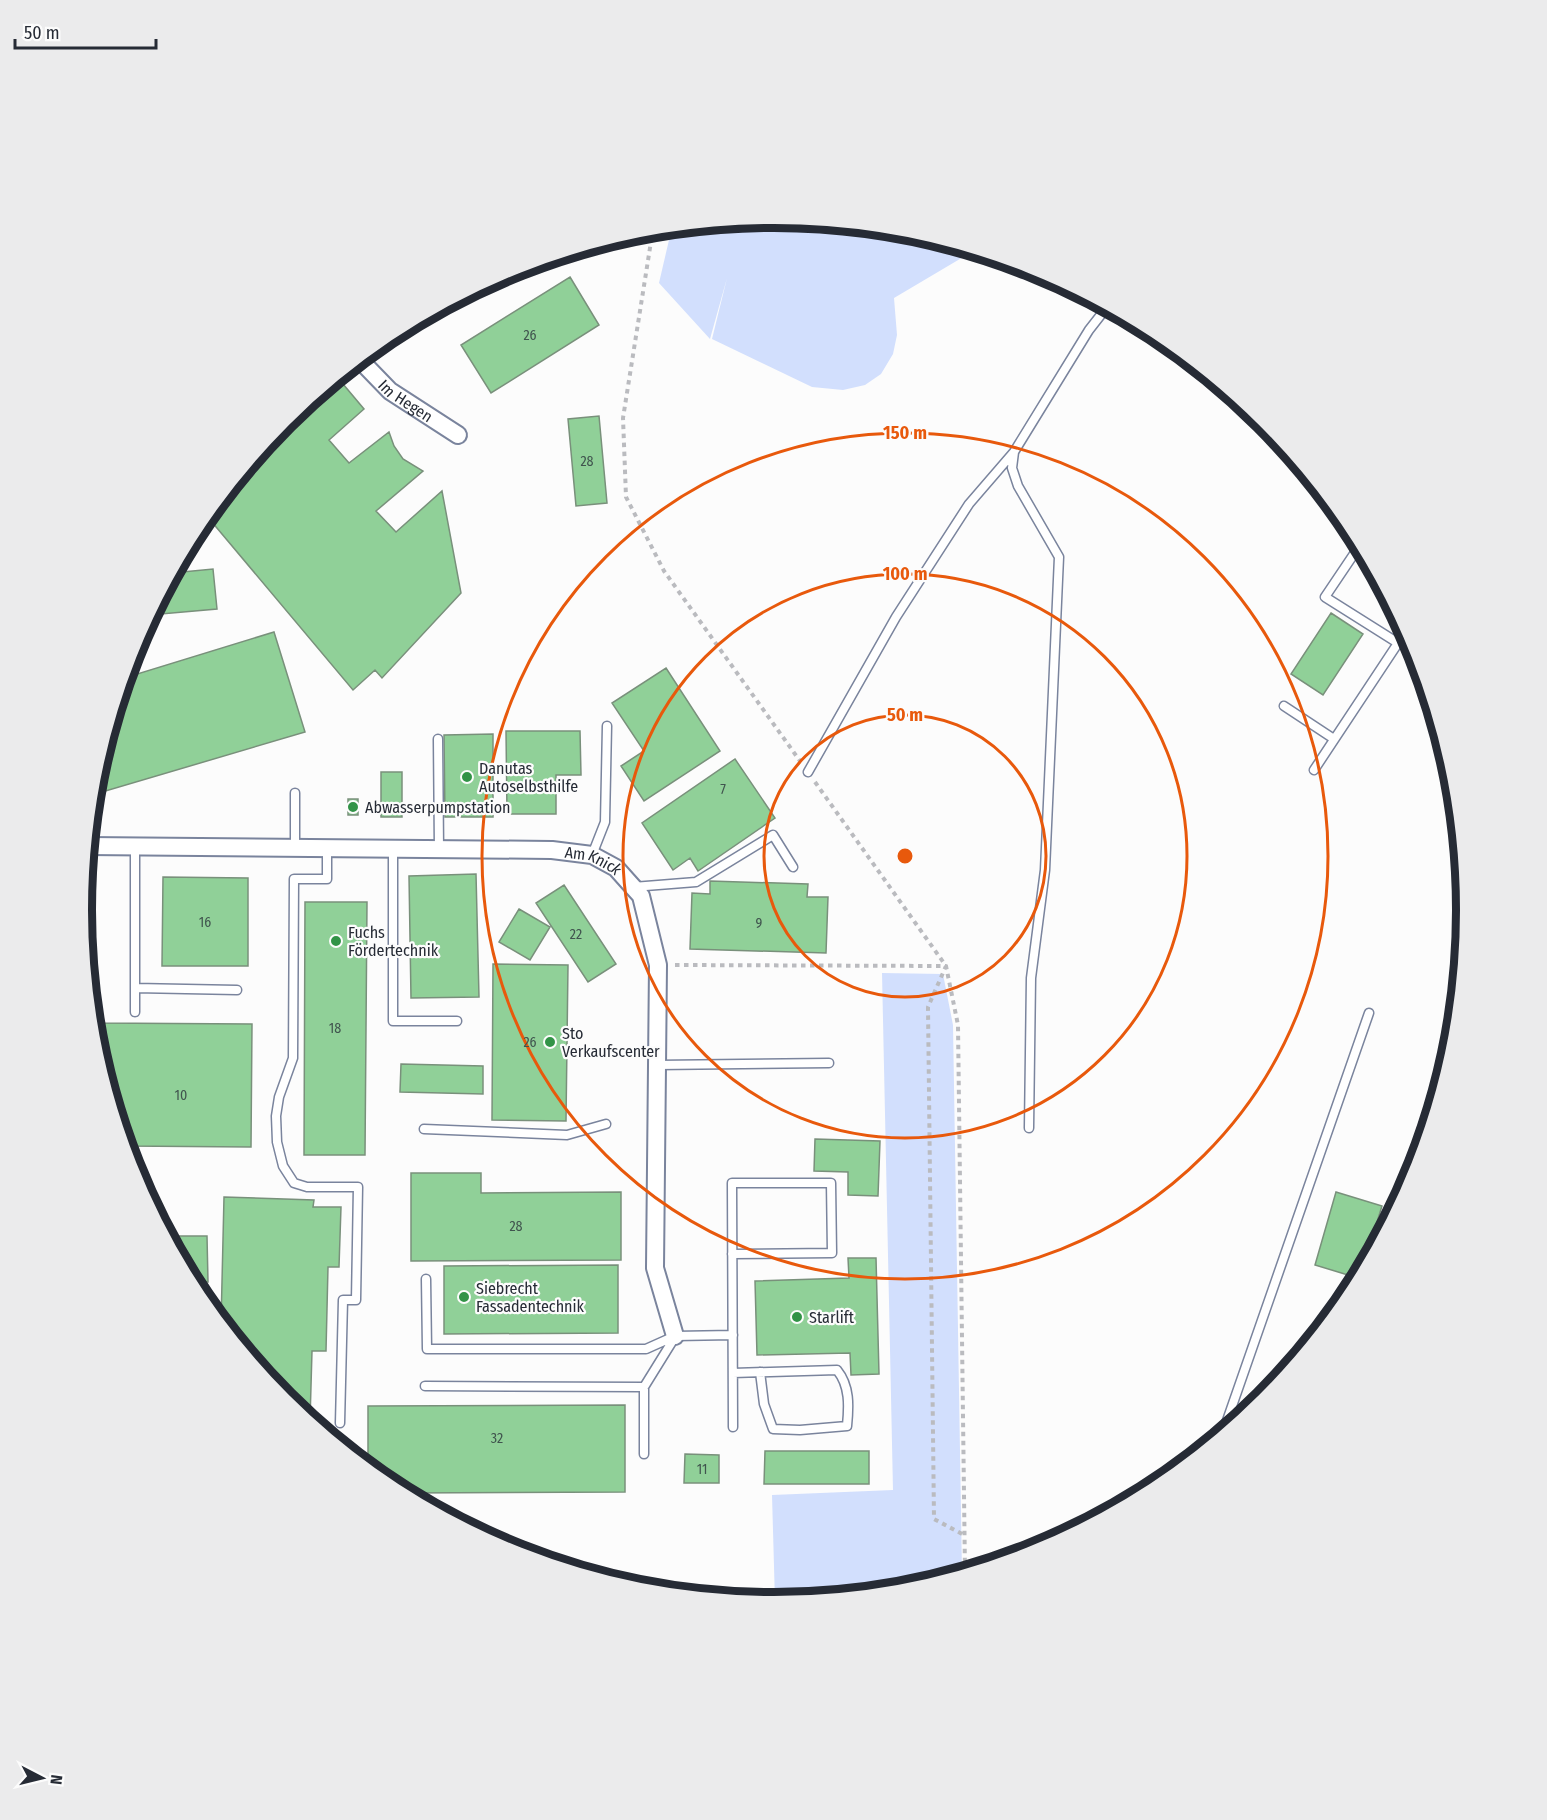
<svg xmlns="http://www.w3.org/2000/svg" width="1547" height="1820" font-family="'Fira Sans Condensed',sans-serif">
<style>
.green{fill:#d2dffd}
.building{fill:#90d098;stroke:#79907b;stroke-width:1.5}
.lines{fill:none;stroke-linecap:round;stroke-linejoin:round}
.lane-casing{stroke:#7a849d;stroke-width:11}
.street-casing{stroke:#7a849d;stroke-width:20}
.path{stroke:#babbbf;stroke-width:4;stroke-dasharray:4.5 4.5;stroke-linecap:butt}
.lane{stroke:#fff;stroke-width:8}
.street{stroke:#fff;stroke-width:16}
.ring{fill:none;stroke:#e8590c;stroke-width:3}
.poi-dot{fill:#329347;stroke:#fcfcfc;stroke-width:2}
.labels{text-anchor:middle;stroke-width:4.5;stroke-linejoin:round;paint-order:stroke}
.number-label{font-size:14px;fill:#40544e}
.street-label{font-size:16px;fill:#262b35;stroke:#fcfcfc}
.poi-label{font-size:16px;fill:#262b35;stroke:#fcfcfc;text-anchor:start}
.rim{fill:none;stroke:#262b35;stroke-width:8}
.centre{fill:#e8590c;stroke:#fcfcfc;stroke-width:3}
.ring-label{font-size:18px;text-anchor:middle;font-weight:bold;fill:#e8590c;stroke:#fcfcfc;stroke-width:4.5;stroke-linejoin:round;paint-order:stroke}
</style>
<rect width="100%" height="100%" fill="#fcfcfc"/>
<!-- green -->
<path class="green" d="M774 218 909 231 970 253 894 298 897 335 893 354 881 374 865 385 843 390 812 387 712 339 727 278 710 339 659 283 672 227Z
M882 973 943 974 953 1025 962 1573 908 1589 775 1602 772 1495 893 1490Z"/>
<!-- building -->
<path class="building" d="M570 277 599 325 491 393 461 345Z
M343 384 364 409 329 440 349 463 389 432 394 446 403 459 423 471 376 511 396 532 442 491 461 593 382 678 375 670 353 690 206 515 277 429 283 437Z
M599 416 607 503 576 506 568 419Z
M213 569 217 609 161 614 159 597 172 573Z
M1331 613 1363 634 1323 695 1291 674Z
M274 632 305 732 92 795 94 775 124 678Z
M666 668 720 751 644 801 621 766 644 751 612 703Z
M506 731H580L581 775H556V814H507Z
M493 734V817H445L444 735Z
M735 759 775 818 698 871 690 858 673 870 642 823Z
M381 772H402V817H381Z
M348 799H358V815H348Z
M476 874 479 997 411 998 409 876Z
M163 877 248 878V966H162Z
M710 881 808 884 807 897H828L826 953 690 949 692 893 710 894Z
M564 885 616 964 588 982 536 903Z
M305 902H367L365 1155H304Z
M519 909 550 927 530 960 499 942Z
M86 957H95V1023L252 1024 251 1147 125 1146 94 1045Z
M493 964 568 965 566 1121 492 1120Z
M401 1064 483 1066V1094L400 1092Z
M815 1139 880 1141 878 1196 848 1195V1172L814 1171Z
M411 1173H481V1193L621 1192V1260L411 1261Z
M1336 1192 1382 1206 1362 1270 1358 1278 1315 1265Z
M224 1197 314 1200 313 1207H341L339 1267H328L326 1351H312L310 1421 284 1399 221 1324Z
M177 1236H207L208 1282H191L178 1257Z
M848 1258H876L879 1374 851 1375 850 1353 757 1355 755 1281 849 1278Z
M618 1265V1333L444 1334V1266Z
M625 1405V1492L403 1493 388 1486 368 1469V1406Z
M765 1451H869V1484H764Z
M685 1454 719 1455V1483H684Z"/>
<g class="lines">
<defs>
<path id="lane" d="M1360 545 1325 597 1398 643
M1284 706 1334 739
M438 739 439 849
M1314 770 1406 631
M808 772 896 617 969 504 1013 453
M135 846V988L237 990
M295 847V793
M327 848V879H294L293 1058 279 1097 276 1116 277 1142 283 1166 294 1183 307 1187H358L356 1300H343L340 1423
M393 848V1021H457
M592 855 605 822 607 726
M633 887 696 882 773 835 793 867
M135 988V1012
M657 1065 829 1063
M1029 1128 1031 978 1045 870 1059 557 1018 486 1012 468 1014 452 1089 330 1107 307
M424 1129 567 1135 606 1124
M732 1254 832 1253 831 1183H732L733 1427
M426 1279 427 1349H646L675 1336 733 1335
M733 1373 837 1370C850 1386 849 1406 847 1426L800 1430 773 1429 764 1404 760 1372
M425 1386 644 1387 675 1337
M1223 1432 1369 1013
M644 1454V1387"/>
<g id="street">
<path id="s1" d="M359 359 390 391 458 435"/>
<path id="s2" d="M87 846 552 850 592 855 616 868 641 896 658 965 655 1268 675 1336"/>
</g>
</defs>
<!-- lane casing -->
<use href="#lane" class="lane-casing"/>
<!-- street casing -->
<use href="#street" class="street-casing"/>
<!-- path -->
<path class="path" d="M653 229 623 418 626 497 664 571 800 761
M815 782 946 966 928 1007 934 1519 964 1535
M675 965 946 966 958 1025 965 1572"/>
<!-- lane -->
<use href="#lane" class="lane"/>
<!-- street -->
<use href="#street" class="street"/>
</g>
<!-- distance rings -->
<g class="ring">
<circle cx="905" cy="856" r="141"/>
<circle cx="905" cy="856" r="282"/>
<circle cx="905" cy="856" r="423"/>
</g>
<!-- markers -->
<g class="poi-dot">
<circle cx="467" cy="777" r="6"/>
<circle cx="353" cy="807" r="6"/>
<circle cx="336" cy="941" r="6"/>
<circle cx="550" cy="1042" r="6"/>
<circle cx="464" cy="1297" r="6"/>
<circle cx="797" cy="1317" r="6"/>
</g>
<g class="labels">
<!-- number labels -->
<g class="number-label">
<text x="530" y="340">26</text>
<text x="587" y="466">28</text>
<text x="723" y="794">7</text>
<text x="205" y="927">16</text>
<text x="759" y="928">9</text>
<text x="576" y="939">22</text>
<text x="335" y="1033">18</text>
<text x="530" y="1047">26</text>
<text x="181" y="1100">10</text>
<text x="516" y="1231">28</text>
<text x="497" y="1443">32</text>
<text x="702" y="1474">11</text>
</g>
<!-- street labels -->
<g class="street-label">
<text dy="6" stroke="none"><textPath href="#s1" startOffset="63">Im Hegen</textPath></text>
<text dy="6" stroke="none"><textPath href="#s2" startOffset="508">Am Knick</textPath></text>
</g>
<!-- poi labels -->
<g class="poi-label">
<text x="479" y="774">Danutas<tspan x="479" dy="18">Autoselbsthilfe</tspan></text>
<text x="365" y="813">Abwasserpumpstation</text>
<text x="348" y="938">Fuchs<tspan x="348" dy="18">Fördertechnik</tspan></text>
<text x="562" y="1039">Sto<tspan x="562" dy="18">Verkaufscenter</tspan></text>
<text x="476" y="1294">Siebrecht<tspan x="476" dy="18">Fassadentechnik</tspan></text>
<text x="809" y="1323">Starlift</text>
</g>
</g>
<!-- crop -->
<path d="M0 0H1547V1820H0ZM92 910a682 682 0 1 1 1364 0a682 682 0 1 1-1364 0Z" fill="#ebebec" fill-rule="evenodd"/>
<path class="rim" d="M92 910a682 682 0 1 1 1364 0a682 682 0 1 1-1364 0Z"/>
<circle cx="905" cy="856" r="9" class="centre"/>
<g class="ring-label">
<text x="905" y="439">150 m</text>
<text x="905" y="580">100 m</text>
<text x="905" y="721">50 m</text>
</g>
<!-- north arrow -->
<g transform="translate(42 1778) rotate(97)" stroke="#fcfcfc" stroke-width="4.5" paint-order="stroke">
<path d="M0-4.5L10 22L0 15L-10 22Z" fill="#262b35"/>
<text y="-9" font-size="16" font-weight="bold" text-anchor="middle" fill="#262b35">N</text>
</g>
<!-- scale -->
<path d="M15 39v9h141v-9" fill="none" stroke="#262b35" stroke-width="3"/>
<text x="24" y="39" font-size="18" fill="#262b35" stroke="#fcfcfc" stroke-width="4.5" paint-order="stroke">50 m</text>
</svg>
